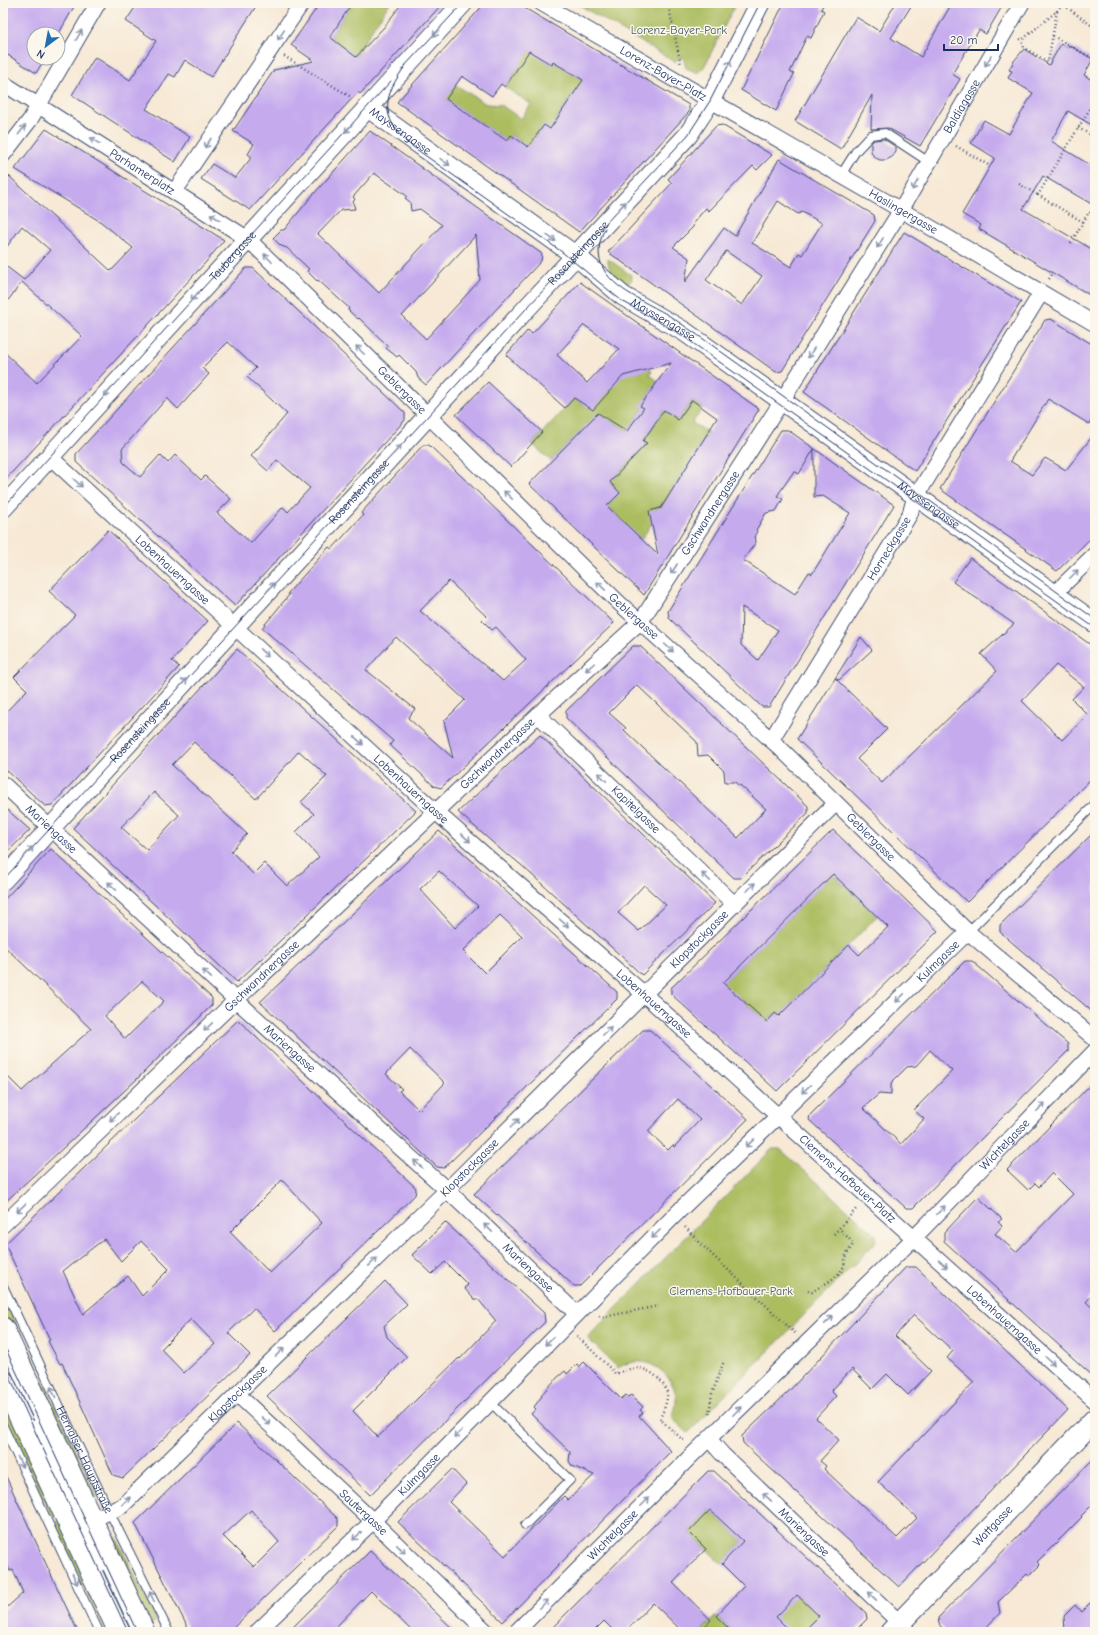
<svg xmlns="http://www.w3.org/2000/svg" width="1098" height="1635" font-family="'Comic Neue',sans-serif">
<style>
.green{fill:#acbd60;stroke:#64765f}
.building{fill:#c5aaee;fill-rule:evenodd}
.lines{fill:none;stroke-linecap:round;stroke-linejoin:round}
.service-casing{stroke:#3c4b70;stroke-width:10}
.minor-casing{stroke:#3c4b70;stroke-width:17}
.tertiary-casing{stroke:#3c4b70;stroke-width:21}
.secondary-casing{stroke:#3c4b70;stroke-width:23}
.path{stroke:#3c4b70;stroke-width:2.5;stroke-dasharray:1 3;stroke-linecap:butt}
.service{stroke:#fff;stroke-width:8}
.minor{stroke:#fff;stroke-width:15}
.tertiary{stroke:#fff;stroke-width:19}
.secondary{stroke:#fff;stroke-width:21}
.tram{stroke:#1b2f5e;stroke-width:1}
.oneway{stroke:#8d97ae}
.labels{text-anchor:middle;stroke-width:3;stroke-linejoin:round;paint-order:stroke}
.park-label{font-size:12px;fill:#465a5f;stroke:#fbf7ec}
.street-label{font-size:12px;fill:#1b2f5e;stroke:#fbf7ec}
</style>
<rect width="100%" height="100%" fill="#fbf7ec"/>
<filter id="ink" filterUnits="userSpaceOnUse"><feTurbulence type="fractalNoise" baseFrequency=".025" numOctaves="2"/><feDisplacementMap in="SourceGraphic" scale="8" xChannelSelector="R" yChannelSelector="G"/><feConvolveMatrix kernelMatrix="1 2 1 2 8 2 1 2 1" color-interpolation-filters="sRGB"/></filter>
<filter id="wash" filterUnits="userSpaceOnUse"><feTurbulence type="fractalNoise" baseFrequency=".012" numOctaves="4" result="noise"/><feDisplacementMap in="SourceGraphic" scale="16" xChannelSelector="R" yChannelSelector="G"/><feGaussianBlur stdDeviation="0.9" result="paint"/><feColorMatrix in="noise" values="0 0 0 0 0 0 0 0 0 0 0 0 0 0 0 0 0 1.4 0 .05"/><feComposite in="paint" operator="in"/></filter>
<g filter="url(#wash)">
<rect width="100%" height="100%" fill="#f7e9d6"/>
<!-- green -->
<path class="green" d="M352 3H390L374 26 356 57 346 49 338 58 323 49Z
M576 3H736L704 67 698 73 686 68 683 57 677 59 675 62Z
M503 41 543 56 541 59 551 65 553 62 615 99 601 115 572 96 555 121 552 130 544 125 530 145 538 150 518 145 521 141 511 135 507 141 444 98 456 85 486 104 501 105 521 119 531 104 505 87 516 71Z
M608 259 631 275 632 279 627 286C618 281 607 270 608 259Z
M646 367 652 371 650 375 658 381 641 405 644 408 627 431 598 414 551 461 532 444 574 398 583 404 623 375Z
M692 400 703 408 692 423 708 432 661 508 658 506 654 520 639 543 621 529 626 524 607 506 620 493 610 482 647 444 643 441 664 410 678 420Z
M833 874 877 916 779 1016 775 1013 767 1022 740 998 713 993Z
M772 1149H780L876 1235 875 1243 688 1433 672 1418C673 1414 676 1408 676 1403 678 1379 653 1356 629 1363 625 1364 621 1366 618 1368L587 1338Z
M3 1296 38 1369 30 1373 3 1314Z
M40 1375 97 1497 90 1501 32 1378Z
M3 1393 60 1515 52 1518 3 1413Z
M710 1510 743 1541 722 1564 689 1532Z
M62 1520 114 1632H105L54 1523Z
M116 1537 157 1621 148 1625 108 1541Z
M797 1595 803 1601 806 1598 821 1613 808 1626 811 1630 809 1632H790L772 1614Z
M716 1616 732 1632H700Z"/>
<g id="blocks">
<!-- building -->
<path class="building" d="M3 3H76L58 35V34H34V58H45L36 73 3 52Z
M138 3H258L211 77 185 60 175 77 169 74 146 109 190 137 175 162 72 95 95 57 130 80 156 41 126 21Z
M320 3H352L330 37 356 57 385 26 402 3H443L360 94 358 92 250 210 201 179 212 164 235 178 252 157 248 154 254 144 233 131 274 70 314 61 291 45Z
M485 3H516L689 105V112L579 232 397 102ZM529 51 552 65 553 62 583 80 550 129 544 125 528 147 511 135 507 141 446 99 462 76 492 96 501 84 505 87Z
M784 3H824L821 9 824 11 811 38 807 36 790 72 794 74 776 111 741 90Z
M896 3H913L891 38 921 57 952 3H1004L986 34 979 30 952 74 960 79 920 146 888 128 871 129 872 95 841 149 795 121 856 17 879 31Z
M1061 44 1068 48 1069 45 1093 59 1084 75 1095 82V127L1068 111 1051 141 1095 168V206L1043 176 1023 209 1095 251V298L979 229 981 225 962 214 995 158 971 143 984 120 1009 134 1033 93 1008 78 1012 71 1009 70 1014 61 1024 49 1049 65Z
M722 125 772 155 757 170 753 166 709 211 706 208 694 222 693 227 673 247 689 258 685 282 724 228 735 236 779 159 874 215 875 221 782 371 776 372 608 252 672 183 668 179 716 126ZM778 201 798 214 802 212 822 223 802 255 799 253 791 267 752 243ZM726 251 762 276 742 305 706 280Z
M46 129 224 240 206 262 3 482V351L37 383 82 336 22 282 3 307V264L24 280 50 250 22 226 3 252V184L9 176 111 271 133 248 101 222 15 169Z
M370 131 542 254 541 261 426 385 418 378 416 372 399 355 397 357 386 348 388 346 359 318 358 319 348 310 349 308 318 280 317 281 307 271 309 269 287 248 281 246 273 238 281 230H284L311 197ZM374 173 407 196 405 198 410 202 411 211 420 209 442 225 379 293 318 234 341 210 355 209 353 202 355 199 353 197ZM476 235 480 280 426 339 402 316Z
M884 139 896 147V152L892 157 886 160H880L874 157 871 151V143L874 140Z
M904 232 1021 302 915 471 804 392Z
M246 268H253L405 413V420L235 606 76 462V454ZM228 342 256 368 247 377 287 414 251 456 268 471 277 460 310 488 288 512 283 507 251 543 217 513 231 499 205 476 201 480 175 455 168 463 160 455 140 477 123 462 122 449 167 398 178 409 209 374 202 368Z
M580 282 759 409 644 595 529 484 598 413 627 431 644 408 640 406 671 363 623 376 593 410 574 398 565 408 506 355 528 330 532 334ZM584 325 619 349 587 383 557 355ZM692 400 717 418 661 508 649 511 658 555 607 506 620 493 610 482 647 443 643 441 664 410 678 420Z
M1051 319 1095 346V415L1089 424 1048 399 1010 461 1032 475 1045 458 1066 470 1095 433V534L1057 571 940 489 1045 320Z
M488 382 542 432 511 467 456 415Z
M781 430H788L894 505 769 707H762L669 618 668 611ZM814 449V497L823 496 850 513 812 574 809 572 795 594 743 560 756 542 755 535 757 531 756 530 766 513 776 511 783 499 777 496 794 471 799 474ZM742 607 778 630 758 660 741 645Z
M423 445H429L614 623 441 788 434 786 390 745 393 741 262 628 289 595 288 593 329 547 332 549 363 515 361 513ZM449 581 486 616 482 620 492 630 496 627 526 660 503 681 420 611ZM396 637 465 700 444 721 453 758 408 718 415 709 366 670Z
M108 530 208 621 172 661 179 667 52 805 45 806 3 767V715L27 690 14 677 75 615 49 591Z
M970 558 1095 648V775L967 902 797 739 861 637 872 650 839 680 835 678 887 729 857 759 882 783 997 671 981 654 1014 624 953 582ZM1056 665 1084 687 1072 699 1088 715 1062 740 1022 701Z
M633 646H640L808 806V813L741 878H734L566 718V711ZM637 685 697 742 698 756 708 755 724 771 725 782H735L739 786 740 785 766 809 738 838 624 730 626 728 609 713Z
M237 649 416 811 237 982 73 828ZM194 742 256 799 299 751 327 776 301 802 314 814 296 832 319 857 287 886 264 863 253 874 231 851 247 834 172 765ZM154 792 179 815 147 850 121 827Z
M540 735 715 903 642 975 520 864 509 855 508 856 458 812ZM644 885 666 905 639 931 618 913Z
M3 806 30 830 3 856Z
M833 830 938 931 777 1091 671 994V988ZM833 874 888 927 859 955 849 945 779 1016 775 1013 767 1022 723 983Z
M439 831 617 992V999L444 1168 437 1167 260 1002ZM439 871 478 906 455 928 420 889ZM500 915 522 936 485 973 463 951ZM410 1049 445 1083 419 1110 399 1091 402 1089 386 1074Z
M1095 831V1014L1000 932V925Z
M51 849 212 998V1005L137 1079 3 1204V1072L22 1091 91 1029 3 945V901ZM142 981 164 1001 125 1039 105 1016Z
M965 961H972L1068 1044V1051L913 1208H906L809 1120 810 1115ZM930 1050 952 1071 914 1110 924 1119 901 1144 863 1108 879 1094 891 1095V1083L907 1067 916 1066Z
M238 1020 416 1188 415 1195 275 1331 254 1308 228 1333 250 1355 123 1478 113 1475 62 1363 60 1364 48 1341 50 1340 5 1244ZM282 1180 322 1223 270 1273 230 1232ZM104 1239 121 1261 141 1241 169 1269 142 1296 128 1276 83 1314 63 1271ZM191 1319 215 1344 184 1373 161 1349Z
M643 1030H650L748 1119 580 1286H574L474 1194ZM678 1099 700 1120 674 1147 673 1145 668 1150 648 1131Z
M1095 1080V1292L1086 1302 1095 1310V1378L944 1241V1233L978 1197 1002 1219 998 1222 1002 1226 995 1234 1016 1252 1073 1194 1052 1173 1039 1187 1035 1183 1028 1190 1007 1170Z
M445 1222 544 1313 545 1322 370 1495 267 1396 385 1281 407 1304 384 1326 387 1337 407 1357 353 1411 378 1437 459 1358 460 1359 496 1321 478 1299H474L464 1288 468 1285 445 1262 432 1274 412 1255Z
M906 1267H916L1068 1410 899 1587 743 1443 742 1436 788 1392ZM914 1315 953 1351 947 1358 974 1382 878 1482 917 1518 897 1538 824 1469 826 1466 820 1461 839 1440 816 1418 836 1396 831 1391 852 1369 872 1389 887 1374 908 1395 931 1371 895 1336Z
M584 1362 621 1399 626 1395 628 1397 631 1395 643 1407 640 1410 643 1413 639 1416 671 1451 503 1622 398 1522 452 1469 466 1484 449 1502 505 1556 564 1496 568 1500 594 1475 572 1466 569 1461 570 1452 531 1414 536 1409 534 1407 542 1396 541 1395 557 1378 565 1371 567 1374 577 1364 579 1367Z
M237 1423 338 1519V1526L229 1632H190L135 1523ZM251 1510 279 1542 254 1567 223 1536Z
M1095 1457V1502L1081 1516 1082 1517 1037 1562 1040 1565 1029 1576 1027 1574 998 1602 1000 1613 982 1632H945L939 1624 938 1618Z
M3 1470 46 1564 78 1632H3V1611L23 1593 13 1570 10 1571 3 1556Z
M708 1471H714L866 1613 867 1619 854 1632H803L819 1616 797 1595 776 1617 791 1632H732L716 1616 744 1586 722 1564 743 1541 710 1510 689 1532 706 1549 673 1583 711 1620 700 1632H683L653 1603 625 1632H615L604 1621 593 1632H548Z
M370 1551 408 1586 456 1632H413L371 1591 331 1632H288Z
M1095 1598V1632H1065L1064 1616 1075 1605 1081 1612Z"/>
</g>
</g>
<g filter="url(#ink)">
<use href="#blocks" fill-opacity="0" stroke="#3c4b70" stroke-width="1"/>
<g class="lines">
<defs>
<g id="service">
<path d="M841 175 856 151 871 135 885 133 929 162"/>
<path d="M968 932 1095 804"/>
<path id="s1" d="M3 1286 109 1511 169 1632"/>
<path d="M490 1402 570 1480 525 1525"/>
<path d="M36 1424 102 1566"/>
<path d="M3 1426 99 1632"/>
</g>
<g id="minor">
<path id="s2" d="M541 3 901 210 1095 324"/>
<path id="s3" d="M3 83 248 239 618 602 780 748 968 932 1095 1039"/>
<path d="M3 155 30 120 98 3"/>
<path d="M175 191 302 3"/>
<path id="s4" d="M49 456 436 812 644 994 778 1116 1095 1401"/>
<path d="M1054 594 1095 554"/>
<path id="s5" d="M538 715 734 904"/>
<path id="s6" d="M771 740 910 514 914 500 1041 293"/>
<path id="s7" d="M3 784 236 1000 447 1190 576 1313"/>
<path id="s8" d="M3 1225 236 1000 538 715 641 621 780 404 901 210 1022 3"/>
<path id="s9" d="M237 1394 373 1521 487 1632"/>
<path id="s10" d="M709 1439 723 1455 900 1623 908 1632"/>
<path id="s11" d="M92 1520 122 1506 237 1394 447 1190 836 803"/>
<path id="s12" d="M257 1632 373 1521 682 1208 778 1116 968 932"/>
<path id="s13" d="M516 1632 689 1458 914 1238 1095 1051"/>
</g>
<g id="tertiary">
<path id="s14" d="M367 107 576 256 623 296 685 332 1095 623"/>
<path id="s15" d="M3 508 463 3"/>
<path id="s16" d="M3 880 525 310 688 135 710 101 760 3"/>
</g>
<g id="secondary">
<path d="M3 1328 144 1632"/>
<path d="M3 1381 119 1632"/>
<path id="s17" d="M891 1632 1095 1419"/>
</g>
</defs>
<!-- service casing -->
<use href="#service" class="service-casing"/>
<!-- minor casing -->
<use href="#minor" class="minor-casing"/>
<!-- tertiary casing -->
<use href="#tertiary" class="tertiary-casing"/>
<!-- secondary casing -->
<use href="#secondary" class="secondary-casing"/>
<!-- path -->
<path class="path" d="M668 3 681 65
M1061 3 1095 28
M1057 11 1062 4
M1053 36 1095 60
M1020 39 1022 40 1057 11 1048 62 1024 48 1022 40
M284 56 351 97
M1078 128 1095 137
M956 146 990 166
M1019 184 1038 195
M1083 222 1089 212 1095 216
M1071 243 1083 222 1038 195 1095 100
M1049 279 1053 273
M685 1227 705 1248 795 1333
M834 1234 856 1209
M808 1290 812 1292C823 1284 838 1279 844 1266 845 1262 845 1257 847 1253 849 1249 852 1248 853 1243L839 1228
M599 1316 604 1317 658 1306
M577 1336 616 1374C623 1371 630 1368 637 1368 649 1368 664 1381 667 1392 668 1402 663 1411 660 1419L684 1441
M709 1414 712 1394 724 1361"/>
<!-- service -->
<use href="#service" class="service"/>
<!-- minor -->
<use href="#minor" class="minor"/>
<!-- tertiary -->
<use href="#tertiary" class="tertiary"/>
<!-- secondary -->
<use href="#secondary" class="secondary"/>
<!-- tram -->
<path class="tram" d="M406 65C383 96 379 116 409 144L562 252 622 301 680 334 1095 628
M402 69 463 3
M605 228C581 278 634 295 668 315 682 324 695 333 709 343L1095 619
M3 508 391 81
M3 880 525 310 688 135 710 101 760 3
M3 1343 137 1632
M3 1362 128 1632"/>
</g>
<!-- one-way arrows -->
<defs><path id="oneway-shaft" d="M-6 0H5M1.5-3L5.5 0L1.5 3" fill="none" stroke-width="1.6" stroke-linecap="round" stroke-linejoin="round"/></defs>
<g class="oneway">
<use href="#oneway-shaft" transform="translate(437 32) rotate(132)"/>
<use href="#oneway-shaft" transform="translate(79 35) rotate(-60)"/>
<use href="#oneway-shaft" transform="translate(281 35) rotate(124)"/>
<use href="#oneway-shaft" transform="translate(988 61) rotate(121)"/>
<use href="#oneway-shaft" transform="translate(728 66) rotate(-63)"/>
<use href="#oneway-shaft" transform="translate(349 128) rotate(132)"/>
<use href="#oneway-shaft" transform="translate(22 130) rotate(-52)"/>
<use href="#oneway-shaft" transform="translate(95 141) rotate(-148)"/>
<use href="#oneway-shaft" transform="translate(208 143) rotate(124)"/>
<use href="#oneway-shaft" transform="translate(445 162) rotate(35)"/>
<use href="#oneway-shaft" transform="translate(915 185) rotate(120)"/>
<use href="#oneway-shaft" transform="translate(622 206) rotate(-47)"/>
<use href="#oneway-shaft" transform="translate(215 217) rotate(-147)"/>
<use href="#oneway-shaft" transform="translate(551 238) rotate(35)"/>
<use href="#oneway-shaft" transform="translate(880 243) rotate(122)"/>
<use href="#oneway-shaft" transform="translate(268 258) rotate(-135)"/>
<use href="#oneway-shaft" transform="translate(195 296) rotate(132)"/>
<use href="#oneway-shaft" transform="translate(360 350) rotate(-135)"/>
<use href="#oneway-shaft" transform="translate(811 353) rotate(122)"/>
<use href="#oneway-shaft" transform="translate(108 392) rotate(132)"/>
<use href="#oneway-shaft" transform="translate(397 450) rotate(-47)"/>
<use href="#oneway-shaft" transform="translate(78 483) rotate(42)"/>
<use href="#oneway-shaft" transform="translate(508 495) rotate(-136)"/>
<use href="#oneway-shaft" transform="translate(674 569) rotate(123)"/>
<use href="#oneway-shaft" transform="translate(1074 574) rotate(-45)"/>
<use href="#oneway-shaft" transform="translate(601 586) rotate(-136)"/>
<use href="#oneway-shaft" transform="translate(271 587) rotate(-47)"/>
<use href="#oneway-shaft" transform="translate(669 648) rotate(42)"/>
<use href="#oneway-shaft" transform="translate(264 653) rotate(43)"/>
<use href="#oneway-shaft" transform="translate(590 667) rotate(138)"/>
<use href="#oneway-shaft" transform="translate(183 683) rotate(-48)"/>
<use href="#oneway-shaft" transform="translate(359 741) rotate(43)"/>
<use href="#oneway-shaft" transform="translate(602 777) rotate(-136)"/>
<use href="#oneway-shaft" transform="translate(466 838) rotate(41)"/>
<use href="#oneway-shaft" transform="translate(29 851) rotate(-47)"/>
<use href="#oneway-shaft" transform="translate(706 877) rotate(-136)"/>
<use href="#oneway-shaft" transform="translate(112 886) rotate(-137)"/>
<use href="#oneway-shaft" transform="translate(751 887) rotate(-45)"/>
<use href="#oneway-shaft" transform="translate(564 923) rotate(41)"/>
<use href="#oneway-shaft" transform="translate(207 974) rotate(-137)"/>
<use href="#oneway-shaft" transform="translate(900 998) rotate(136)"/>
<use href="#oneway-shaft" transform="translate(208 1027) rotate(136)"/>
<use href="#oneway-shaft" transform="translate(607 1031) rotate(-45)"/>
<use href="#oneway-shaft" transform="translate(806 1089) rotate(136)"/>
<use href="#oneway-shaft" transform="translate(1041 1107) rotate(-46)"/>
<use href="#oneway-shaft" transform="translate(114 1117) rotate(136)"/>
<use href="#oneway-shaft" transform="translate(515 1123) rotate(-45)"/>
<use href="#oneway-shaft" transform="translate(750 1143) rotate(137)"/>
<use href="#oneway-shaft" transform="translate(418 1164) rotate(-138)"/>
<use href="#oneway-shaft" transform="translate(21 1208) rotate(136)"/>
<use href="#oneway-shaft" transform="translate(941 1210) rotate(-46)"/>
<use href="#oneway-shaft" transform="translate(488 1228) rotate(-136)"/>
<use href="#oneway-shaft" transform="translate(656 1234) rotate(135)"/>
<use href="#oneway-shaft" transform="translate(373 1262) rotate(-44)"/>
<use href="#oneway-shaft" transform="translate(943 1264) rotate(42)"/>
<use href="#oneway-shaft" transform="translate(829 1320) rotate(-44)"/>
<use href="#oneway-shaft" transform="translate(549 1341) rotate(134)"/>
<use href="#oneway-shaft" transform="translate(280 1352) rotate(-44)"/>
<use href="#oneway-shaft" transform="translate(1050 1361) rotate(42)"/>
<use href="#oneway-shaft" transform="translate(53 1392) rotate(-115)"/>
<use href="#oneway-shaft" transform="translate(737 1411) rotate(-45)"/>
<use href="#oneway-shaft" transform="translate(266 1421) rotate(43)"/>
<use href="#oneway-shaft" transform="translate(458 1434) rotate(134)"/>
<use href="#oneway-shaft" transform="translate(20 1462) rotate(65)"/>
<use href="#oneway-shaft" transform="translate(767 1497) rotate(-137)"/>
<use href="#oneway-shaft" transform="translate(126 1501) rotate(-43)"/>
<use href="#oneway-shaft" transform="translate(645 1502) rotate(-45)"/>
<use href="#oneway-shaft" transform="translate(357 1536) rotate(136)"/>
<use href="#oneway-shaft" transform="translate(401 1549) rotate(44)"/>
<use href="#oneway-shaft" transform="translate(75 1579) rotate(65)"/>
<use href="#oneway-shaft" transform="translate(872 1596) rotate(-137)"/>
<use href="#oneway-shaft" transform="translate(152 1597) rotate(-116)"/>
<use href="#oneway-shaft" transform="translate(544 1604) rotate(-45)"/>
</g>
</g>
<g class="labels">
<!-- park labels -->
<g class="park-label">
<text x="679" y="34">Lorenz-Bayer-Park</text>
<text x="731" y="1295">Clemens-Hofbauer-Park</text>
</g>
<!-- street labels -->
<g class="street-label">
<text dy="4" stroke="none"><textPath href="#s2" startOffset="141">Lorenz-Bayer-Platz</textPath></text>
<text dy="4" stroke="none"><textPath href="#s8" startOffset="1485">Baldiagasse</textPath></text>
<text dy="4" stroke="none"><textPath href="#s14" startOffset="41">Mayssengasse</textPath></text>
<text dy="4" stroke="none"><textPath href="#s3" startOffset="165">Parhamerplatz</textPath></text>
<text dy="4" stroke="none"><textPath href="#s2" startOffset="418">Haslingergasse</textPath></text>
<text dy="4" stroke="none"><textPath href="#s16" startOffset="851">Rosensteingasse</textPath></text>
<text dy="4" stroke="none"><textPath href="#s15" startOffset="341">Taubergasse</textPath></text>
<text dy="4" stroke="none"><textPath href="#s14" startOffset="365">Mayssengasse</textPath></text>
<text dy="4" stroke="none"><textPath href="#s3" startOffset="506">Geblergasse</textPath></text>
<text dy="4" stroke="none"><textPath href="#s16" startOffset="527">Rosensteingasse</textPath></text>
<text dy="4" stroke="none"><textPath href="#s14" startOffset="689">Mayssengasse</textPath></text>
<text dy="4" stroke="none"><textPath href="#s8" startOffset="1007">Gschwandnergasse</textPath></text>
<text dy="4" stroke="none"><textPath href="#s6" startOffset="225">Horneckgasse</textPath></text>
<text dy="4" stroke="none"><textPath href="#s4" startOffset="168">Lobenhauerngasse</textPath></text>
<text dy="4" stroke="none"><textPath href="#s3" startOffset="830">Geblergasse</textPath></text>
<text dy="4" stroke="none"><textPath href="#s16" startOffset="203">Rosensteingasse</textPath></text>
<text dy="4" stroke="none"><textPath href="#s8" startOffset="683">Gschwandnergasse</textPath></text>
<text dy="4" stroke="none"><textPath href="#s4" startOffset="492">Lobenhauerngasse</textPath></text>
<text dy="4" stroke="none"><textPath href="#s5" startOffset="136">Kapitelgasse</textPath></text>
<text dy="4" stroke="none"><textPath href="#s7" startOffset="66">Mariengasse</textPath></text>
<text dy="4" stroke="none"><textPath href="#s3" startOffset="1154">Geblergasse</textPath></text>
<text dy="4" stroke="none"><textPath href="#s11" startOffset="842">Klopstockgasse</textPath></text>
<text dy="4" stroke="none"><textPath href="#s12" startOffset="956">Kulmgasse</textPath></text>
<text dy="4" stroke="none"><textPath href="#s8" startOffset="359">Gschwandnergasse</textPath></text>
<text dy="4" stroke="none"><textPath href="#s4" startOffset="816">Lobenhauerngasse</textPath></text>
<text dy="4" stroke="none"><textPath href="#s7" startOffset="390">Mariengasse</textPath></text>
<text dy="4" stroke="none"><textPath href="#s13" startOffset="690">Wichtelgasse</textPath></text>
<text dy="4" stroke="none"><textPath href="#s11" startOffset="518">Klopstockgasse</textPath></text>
<text dy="4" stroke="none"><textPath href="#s4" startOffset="1077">Clemens-Hofbauer-Platz</textPath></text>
<text dy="4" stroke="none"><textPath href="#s7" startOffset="714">Mariengasse</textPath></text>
<text dy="4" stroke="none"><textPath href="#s4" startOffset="1288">Lobenhauerngasse</textPath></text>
<text dy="4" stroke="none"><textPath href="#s11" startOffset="194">Klopstockgasse</textPath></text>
<text dy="4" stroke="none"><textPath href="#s1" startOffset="192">Hernalser Hauptstraße</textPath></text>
<text dy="4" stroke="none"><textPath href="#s12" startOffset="226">Kulmgasse</textPath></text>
<text dy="4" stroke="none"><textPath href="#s9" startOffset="173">Sautergasse</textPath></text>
<text dy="4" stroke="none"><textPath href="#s17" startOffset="147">Wattgasse</textPath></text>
<text dy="4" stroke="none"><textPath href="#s10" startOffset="133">Mariengasse</textPath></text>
<text dy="4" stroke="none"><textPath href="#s13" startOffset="137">Wichtelgasse</textPath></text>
</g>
</g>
<!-- margin -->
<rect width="1098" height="1635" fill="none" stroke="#fbf7ec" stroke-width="16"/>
<!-- north arrow -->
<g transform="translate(46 46) rotate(212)"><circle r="19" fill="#fbf7ec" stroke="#a1a7b3"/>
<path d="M0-3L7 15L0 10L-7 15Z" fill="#1f6fb2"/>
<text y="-6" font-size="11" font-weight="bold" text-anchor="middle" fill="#1b2f5e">N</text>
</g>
<!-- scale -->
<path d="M944 44v6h54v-6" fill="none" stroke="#1b2f5e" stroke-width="2"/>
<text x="950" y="44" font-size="12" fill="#1b2f5e" stroke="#fbf7ec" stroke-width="3" paint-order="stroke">20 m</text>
</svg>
